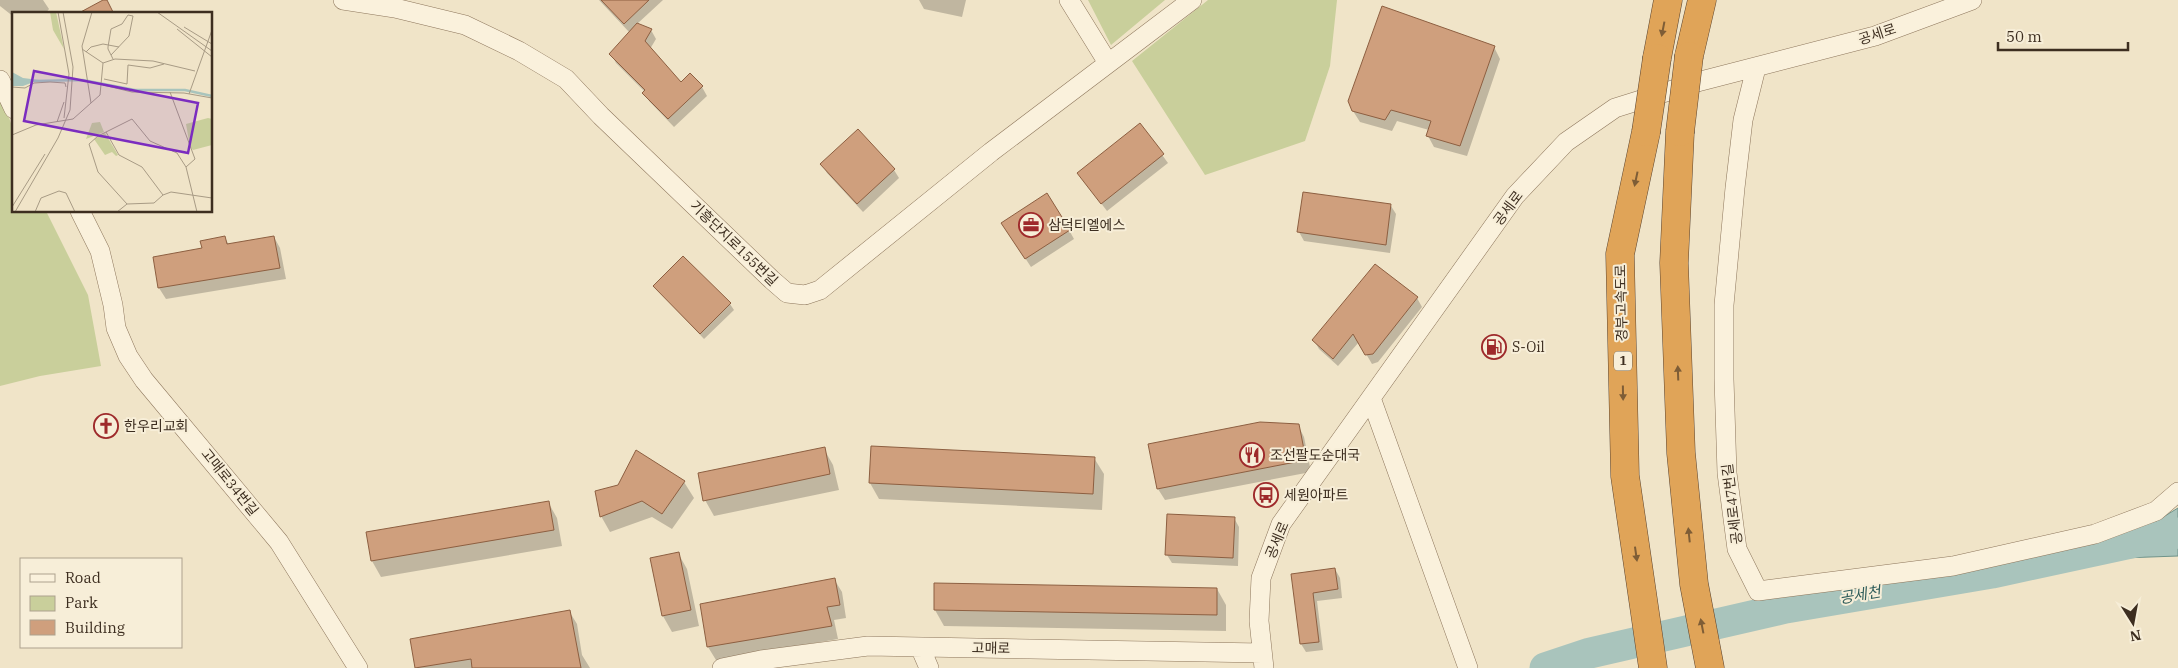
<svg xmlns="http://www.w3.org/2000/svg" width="2178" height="668" font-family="'IBM Plex Serif','Noto Sans KR',serif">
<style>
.green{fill:#c9cf9b}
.water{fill:#a9c4bc;stroke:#6f938a}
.shadow{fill:#0003}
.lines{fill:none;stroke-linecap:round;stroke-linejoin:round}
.river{stroke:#a9c4bc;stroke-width:31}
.building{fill:#cf9f7d;stroke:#8d5f41}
.minor-casing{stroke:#8d765c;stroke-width:20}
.highway-casing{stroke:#5b4430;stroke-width:29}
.minor{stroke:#faf1dc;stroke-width:19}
.highway{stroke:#e0a458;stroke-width:28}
.highway-bridge-casing{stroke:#5b4430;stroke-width:29;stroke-linecap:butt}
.highway-bridge{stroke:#e0a458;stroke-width:28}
.oneway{fill:#7e5d36}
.labels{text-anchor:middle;stroke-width:4;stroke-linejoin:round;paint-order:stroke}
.shield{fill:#f7eed8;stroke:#756857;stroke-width:1}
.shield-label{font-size:12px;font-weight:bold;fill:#3d2e20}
.street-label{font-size:14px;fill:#3d2e20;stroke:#f7eed8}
.poi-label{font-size:14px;fill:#3d2e20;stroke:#f7eed8;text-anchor:start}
.water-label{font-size:15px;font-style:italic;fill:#2f5d5a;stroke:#f7eed8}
.inset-river{fill:none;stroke:#a9c4bc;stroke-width:2.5}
.inset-road{fill:none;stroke:#a89b85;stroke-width:1}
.view{fill:#7b2cbf;fill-opacity:0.15;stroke:#7b2cbf;stroke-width:2.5}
.inset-edge{fill:none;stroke:#3d2e20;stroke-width:2.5}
</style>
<rect width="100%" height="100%" fill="#f0e4c8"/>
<!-- green -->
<path class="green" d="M1088 0H1165L1111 45Z
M1208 0H1337L1330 66 1305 141 1205 175 1132 61Z
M0 92 14 132V211H46L88 295 101 366 40 376 0 386Z"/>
<!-- water -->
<path class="water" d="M2178 508V556L2094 559Z"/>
<!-- shadow -->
<path class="shadow" d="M0 0H43L49 9 45 14H14V17L0 6Z
M599 0H663L637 24 651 30 656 39 650 49 681 84 702 87 707 96 674 127 649 101 645 92 616 63 611 54 630 33Z
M919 0H966L962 17 924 9Z
M1494 47 1500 59 1467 156 1434 147 1428 136 1429 130 1397 121 1392 131 1360 122 1353 111Z
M1140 125 1168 163 1107 211 1078 173Z
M822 164 894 170 899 178 863 212 827 173Z
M1391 206 1396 214 1390 253 1304 241 1299 232Z
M1069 230 1074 239 1031 267 1008 232Z
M274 237 280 248 286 279 166 299 159 288 203 250 225 238 229 245Z
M683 258 730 304 734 310 704 339 654 286Z
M1417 298 1422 307 1378 362 1372 364 1359 342 1338 366 1319 349 1314 340Z
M1298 425 1304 437 1311 472 1165 500 1158 489Z
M872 447 1094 458 1104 474 1102 510 879 499 870 483Z
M824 449 833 465 839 490 714 516 705 500Z
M637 452 684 482 694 498 672 529 652 517 610 532 601 516Z
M548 502 557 518 562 546 381 577 372 561 367 533Z
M1234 518 1239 527 1238 566 1172 563 1167 555Z
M678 553 687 569 699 626 672 632 663 616Z
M1335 569 1340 578 1342 598 1317 601 1323 650 1306 652 1301 644 1293 575Z
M834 579 842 592 846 618 834 620 838 639 716 660 708 647 701 605Z
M1217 589 1226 605V631L944 626 935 610Z
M569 611 577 624 582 655 590 668H416L411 640Z"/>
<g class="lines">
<!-- river -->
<path class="river" d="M1545 668 1590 653 1786 608 1992 573 2178 533"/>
</g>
<!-- building -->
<path class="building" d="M103 0H107L114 14H77Z
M601 0H649L624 24Z
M1382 6 1495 46 1460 146 1426 136 1431 121 1391 110 1385 120 1352 111 1348 101Z
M637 23 652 29 645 41 681 82 690 73 703 86 668 119 642 93 645 90 609 54Z
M1140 123 1164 154 1101 204 1077 173Z
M858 129 895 169 857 204 820 164Z
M1303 192 1391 204 1386 245 1297 232Z
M1047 193 1070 230 1025 259 1001 223Z
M225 236 227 244 274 236 280 268 158 288 153 257 202 248 200 241Z
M683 256 731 303 700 334 653 286Z
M1375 264 1418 297 1373 354 1365 355 1353 334 1333 359 1312 340Z
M1260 422 1299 424 1306 460 1157 489 1148 444Z
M871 446 1095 457 1093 494 869 483Z
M825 447 830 474 703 501 698 473Z
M636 450 685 481 662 514 642 501 600 517 595 491 618 485Z
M549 501 554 530 371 561 366 532Z
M1167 514 1235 517 1233 558 1165 555Z
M679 552 691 610 662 616 650 558Z
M1335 568 1338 589 1313 593 1319 642 1300 644 1291 574Z
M835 578 840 605 827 607 832 626 707 647 700 604Z
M934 583 1217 588V615L934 610Z
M570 610 581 668H472L471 659 415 668 410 639Z"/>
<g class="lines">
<defs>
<path id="minor" d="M343 0 395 8 465 25 519 51 566 79 601 116 772 280 787 293 805 295 820 290 991 152 1192 0
M1069 0 1108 63
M1756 68 1743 120 1735 188 1724 305V379L1727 473 1737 549 1758 591 1953 566 2095 534 2156 511 2178 492
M0 80 14 109
M80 211 100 251 113 305 116 328 128 356 144 380 279 542 358 668
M1371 398 1468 668
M920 647 929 668
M722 668 761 660 868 646 1262 653
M1264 668 1259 621 1261 578 1281 524 1515 196 1566 142 1615 108 1701 81 1875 36 1972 0"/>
<path id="highway" d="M1689 56 1702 0
M1657 58 1668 0
M1646 132 1620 254 1625 476 1653 668
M1680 132 1674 263 1681 453 1694 584 1710 668"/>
</defs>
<!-- minor casing -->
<use href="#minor" class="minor-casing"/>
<!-- highway casing -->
<use href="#highway" class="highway-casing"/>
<!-- minor -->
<use href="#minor" class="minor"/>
<!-- highway -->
<use href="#highway" class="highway"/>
<defs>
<path id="highway-bridge" d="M1646 132 1657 58
M1680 132 1689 56"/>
</defs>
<!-- highway-bridge casing -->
<use href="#highway-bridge" class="highway-bridge-casing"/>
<!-- highway-bridge -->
<use href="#highway-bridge" class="highway-bridge"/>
</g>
<!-- one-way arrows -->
<defs><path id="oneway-solid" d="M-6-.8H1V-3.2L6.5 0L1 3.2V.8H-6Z" transform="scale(1.25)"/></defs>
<g class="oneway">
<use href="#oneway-solid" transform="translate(1663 29) rotate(101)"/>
<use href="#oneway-solid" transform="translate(1636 179) rotate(102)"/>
<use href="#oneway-solid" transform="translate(1678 373) rotate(-92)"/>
<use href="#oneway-solid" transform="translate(1623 393) rotate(89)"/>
<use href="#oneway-solid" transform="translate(1689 535) rotate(-96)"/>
<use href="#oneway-solid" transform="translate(1636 554) rotate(82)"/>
<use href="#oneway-solid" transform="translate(1702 626) rotate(-101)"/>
</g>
<!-- icons -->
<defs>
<symbol id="office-ring" viewBox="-11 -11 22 22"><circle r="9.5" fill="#f7eed8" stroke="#9e2a2b" stroke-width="1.5"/><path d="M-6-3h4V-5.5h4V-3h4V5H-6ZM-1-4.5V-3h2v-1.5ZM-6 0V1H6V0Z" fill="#9e2a2b"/></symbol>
<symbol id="fuel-ring" viewBox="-11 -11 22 22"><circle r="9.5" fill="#f7eed8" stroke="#9e2a2b" stroke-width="1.5"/><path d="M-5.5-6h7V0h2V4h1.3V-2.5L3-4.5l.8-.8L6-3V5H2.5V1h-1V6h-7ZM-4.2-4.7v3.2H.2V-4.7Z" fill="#9e2a2b"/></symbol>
<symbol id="church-ring" viewBox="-11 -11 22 22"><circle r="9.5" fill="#f7eed8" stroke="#9e2a2b" stroke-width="1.5"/><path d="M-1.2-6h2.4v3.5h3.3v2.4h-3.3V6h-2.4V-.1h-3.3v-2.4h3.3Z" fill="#9e2a2b"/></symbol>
<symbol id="restaurant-ring" viewBox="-11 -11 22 22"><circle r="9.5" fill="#f7eed8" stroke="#9e2a2b" stroke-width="1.5"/><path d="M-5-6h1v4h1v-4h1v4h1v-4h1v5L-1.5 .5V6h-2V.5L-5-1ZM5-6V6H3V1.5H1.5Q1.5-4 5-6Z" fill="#9e2a2b"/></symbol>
<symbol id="bus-ring" viewBox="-11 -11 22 22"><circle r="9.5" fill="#f7eed8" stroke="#9e2a2b" stroke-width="1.5"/><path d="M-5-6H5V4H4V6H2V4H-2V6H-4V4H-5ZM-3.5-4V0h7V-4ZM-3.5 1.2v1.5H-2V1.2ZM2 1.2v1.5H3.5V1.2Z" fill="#9e2a2b"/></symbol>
</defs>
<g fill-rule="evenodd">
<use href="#office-ring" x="1017" y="211" width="28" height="28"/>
<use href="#fuel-ring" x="1480" y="333" width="28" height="28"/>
<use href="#church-ring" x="92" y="412" width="28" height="28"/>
<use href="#restaurant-ring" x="1238" y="441" width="28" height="28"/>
<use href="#bus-ring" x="1252" y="481" width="28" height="28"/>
</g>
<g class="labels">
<!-- shield labels -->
<rect class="shield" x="1614" y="351.5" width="18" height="19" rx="4"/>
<g class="shield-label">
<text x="1623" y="365">1</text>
</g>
<!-- street labels -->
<g class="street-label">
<text transform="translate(1877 34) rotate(-18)" y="5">공세로</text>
<text transform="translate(1508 208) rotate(-53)" y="5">공세로</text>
<text transform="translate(734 243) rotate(44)" y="5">기흥단지로155번길</text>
<text transform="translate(1621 303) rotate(-91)" y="5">경부고속도로</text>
<text transform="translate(230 482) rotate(51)" y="5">고매로34번길</text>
<text transform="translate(1732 504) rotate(-97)" y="5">공세로47번길</text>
<text transform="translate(1277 540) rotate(-67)" y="5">공세로</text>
<text transform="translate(991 648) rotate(1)" y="5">고매로</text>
</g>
<!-- poi labels -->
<g class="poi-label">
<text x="1048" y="230">삼덕티엘에스</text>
<text x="1512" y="352">S-Oil</text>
<text x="124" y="431">한우리교회</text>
<text x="1270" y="460">조선팔도순대국</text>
<text x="1284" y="500">세원아파트</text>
</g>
<!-- water labels -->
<g class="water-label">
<text transform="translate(1860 595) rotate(-10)" y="5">공세천</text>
</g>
</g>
<!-- overview -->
<g transform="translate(12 12)">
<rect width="200" height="200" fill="#f0e4c8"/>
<path d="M38 0H44L52 37 41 18ZM196 106 200 107V133L181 138 178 135 174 112ZM88 110 92 120 74 127 80 111ZM93 121 106 143 104 144 100 140 93 143 82 127Z" fill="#c9cf9b"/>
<path d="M0 60 11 66 27 68 11 74H0Z" fill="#a9c4bc"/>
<path class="inset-river" d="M22 69 71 68 123 78H173L200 84"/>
<path class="inset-road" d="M46 0 57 62 52 106M145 0 200 39M172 15 200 32M165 17 200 45M74 40 79 35 91 32 107 35M99 43 117 24 121 4 116 3 110 12 99 17 96 35V37L101 47M91 51 103 47 141 49 183 59M92 67 115 72 116 53 138 56 152 52M91 73 120 80 172 81 200 86M0 75 13 76 22 71 38 70 53 71 54 75M158 80 183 147 174 155M177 82 200 18M79 91 70 34 80 0M45 110 52 90M94 120 107 143 130 155 151 183M0 123 24 113 61 107 88 83 91 51 70 37M115 192 86 160 77 132 86 124 120 107 138 129 165 141 174 155 185 200M0 195 33 142M3 200 46 126 58 98 61 55 51 0M23 200 29 186 47 179 54 181 63 200M105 200 115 192 142 191 151 183 159 180 200 186"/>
<path class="view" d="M22 59 186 91 176 141 12 109Z"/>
<rect width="200" height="200" class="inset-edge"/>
</g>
<!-- legend -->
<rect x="20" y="558" width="162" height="90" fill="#f7eed8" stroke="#ada18e"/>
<rect x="30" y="574" width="25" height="8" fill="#faf1dc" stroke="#ada18e"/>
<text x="65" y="583" font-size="15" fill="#3d2e20">Road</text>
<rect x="30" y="596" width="25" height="15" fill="#c9cf9b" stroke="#ada18e"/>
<text x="65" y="608" font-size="15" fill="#3d2e20">Park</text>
<rect x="30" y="620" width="25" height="15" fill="#cf9f7d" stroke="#ada18e"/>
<text x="65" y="633" font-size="15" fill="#3d2e20">Building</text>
<!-- north arrow -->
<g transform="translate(2133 623) rotate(169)" stroke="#f7eed8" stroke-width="4" paint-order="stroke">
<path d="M0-4L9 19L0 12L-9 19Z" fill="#3d2e20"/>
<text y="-8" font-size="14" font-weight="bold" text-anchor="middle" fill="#3d2e20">N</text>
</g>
<!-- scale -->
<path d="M1998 42v8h130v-8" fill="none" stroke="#3d2e20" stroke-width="2.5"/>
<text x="2006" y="42" font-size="15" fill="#3d2e20" stroke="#f7eed8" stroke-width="4" paint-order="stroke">50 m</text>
</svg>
